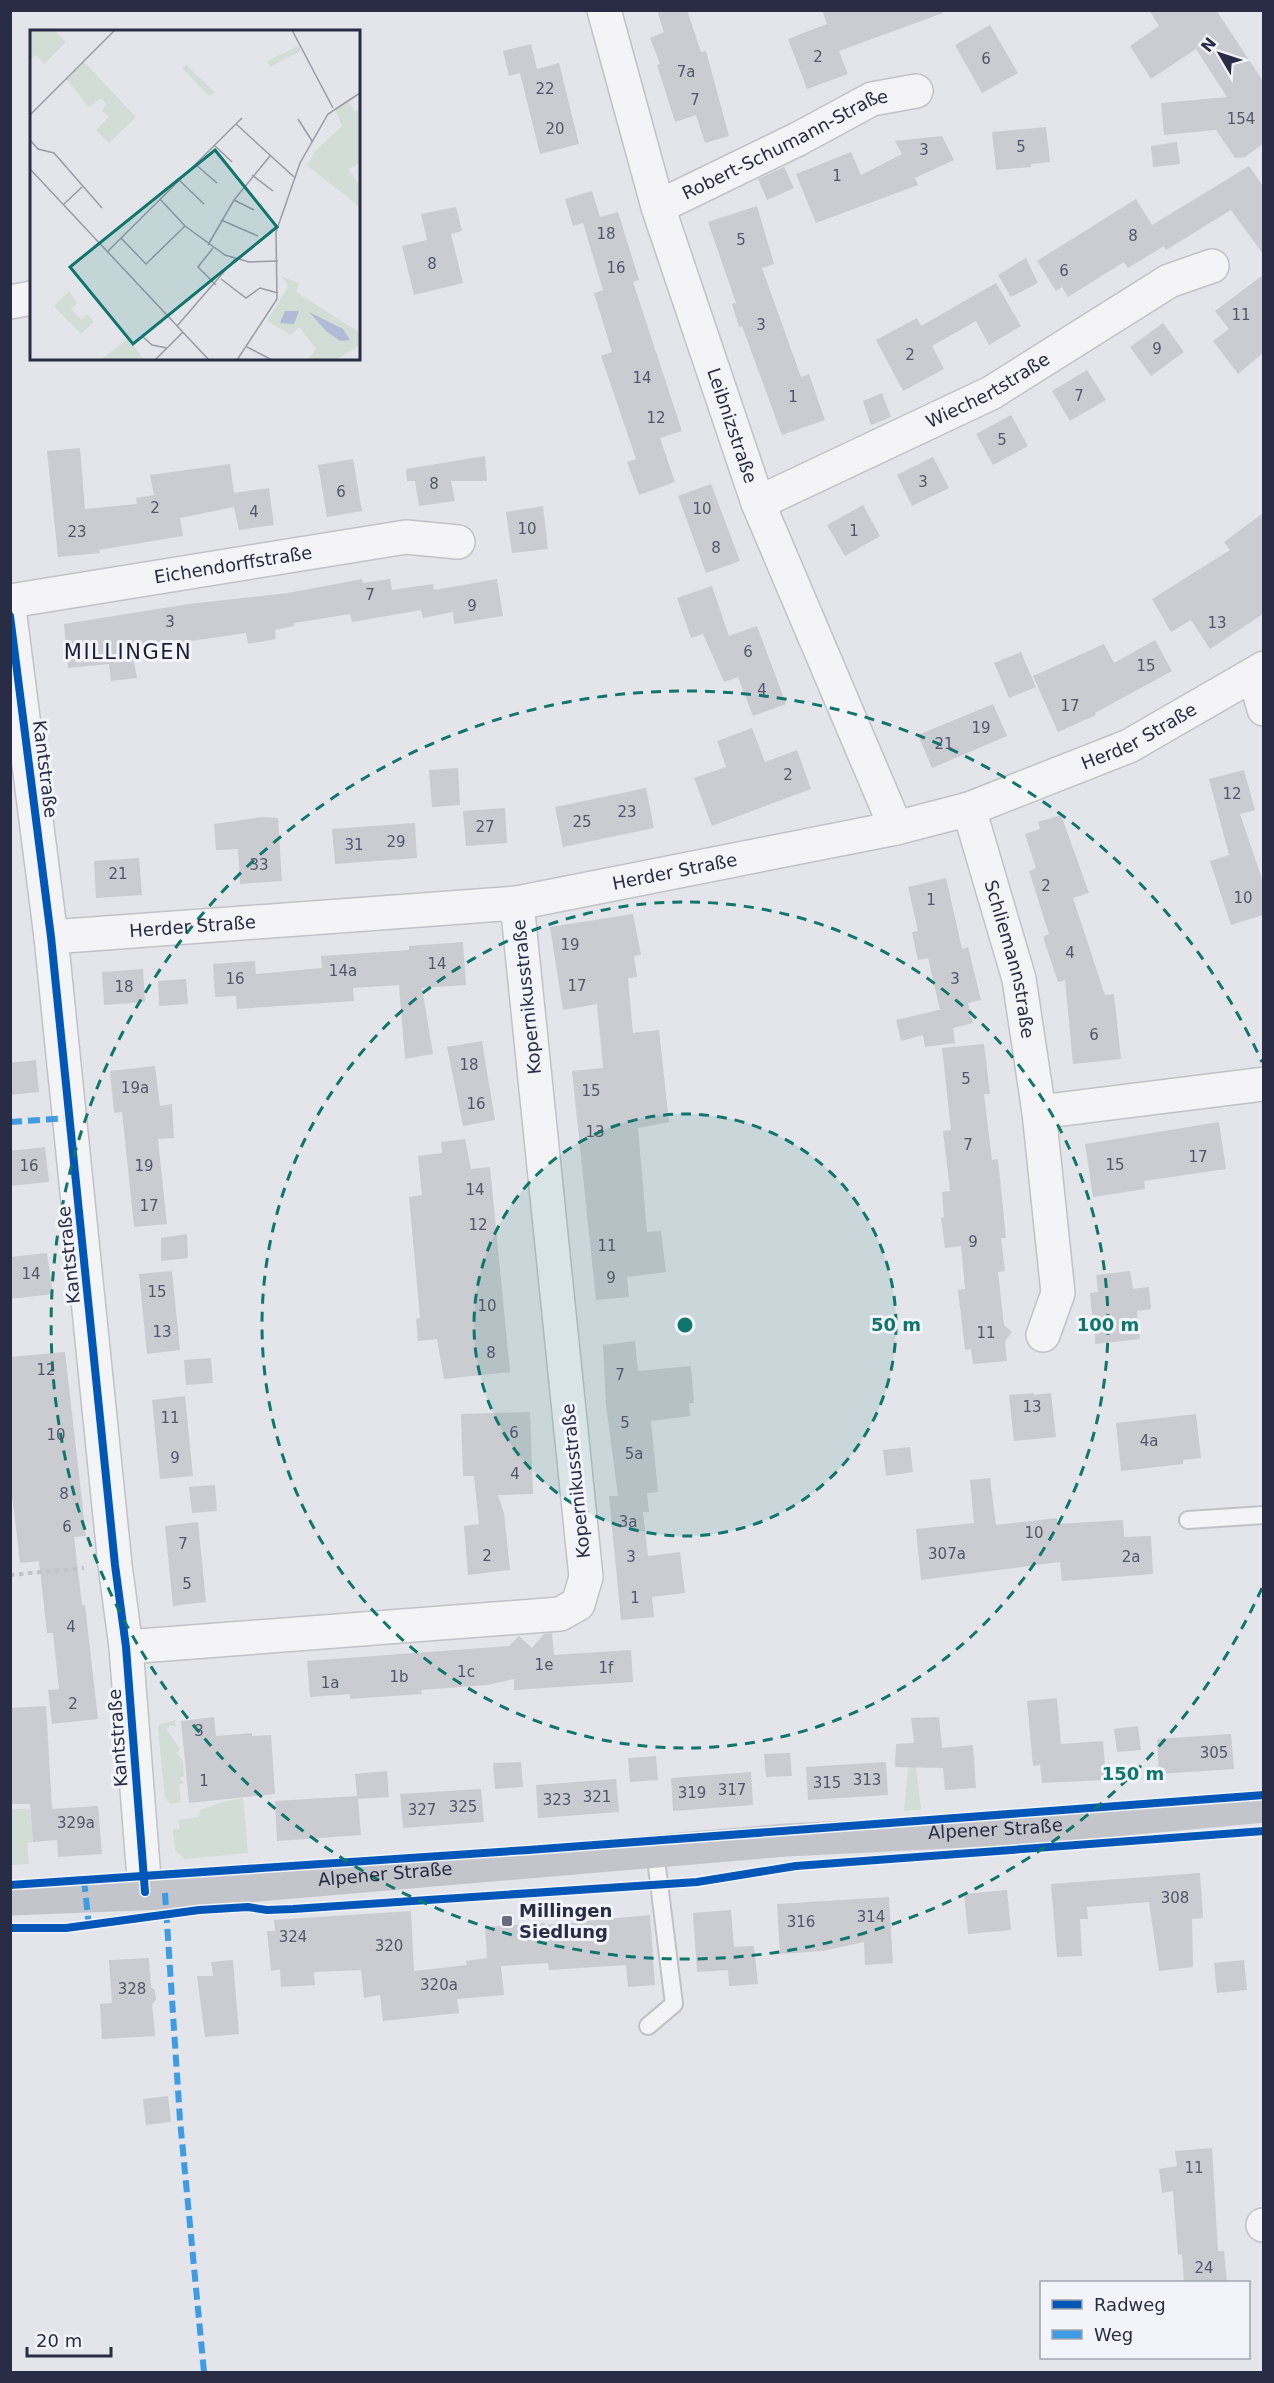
<svg xmlns="http://www.w3.org/2000/svg" width="1274" height="2383" font-family="'DejaVu Sans',sans-serif">
<style>
.green{fill:#d2ddd5}
.building{fill:#cbccd2}
.lines{fill:none;stroke-linecap:round;stroke-linejoin:round}
.lane-casing{stroke:#c1c2c8;stroke-width:20}
.street-casing{stroke:#c1c2c8;stroke-width:36}
.path{stroke:#c3c4c9;stroke-width:4;stroke-dasharray:4.5 4.5;stroke-linecap:butt}
.lane{stroke:#f4f4f6;stroke-width:16}
.street{stroke:#f4f4f6;stroke-width:33}
.secondary{stroke:#c4c4cb;stroke-width:33}
.quiet{stroke:#3d9ce3;stroke-width:6;stroke-dasharray:12 6;stroke-linecap:butt}
.cycleway-casing{stroke:#f2f4f9;stroke-width:11}
.cycleway{stroke:#0057b8;stroke-width:8}
.ring{fill:none;stroke:#0f766e;stroke-width:3;stroke-dasharray:10 8}
.poi-dot{fill:#6a6d7f;stroke:#f2f4f9;stroke-width:2}
.labels{text-anchor:middle;stroke-width:6;stroke-linejoin:round;paint-order:stroke}
.number-label{font-size:15px;fill:#53566a}
.street-label{font-size:18px;fill:#292c45;stroke:#f2f4f9}
.poi-label{font-size:18px;font-weight:bold;fill:#292c45;stroke:#f2f4f9;text-anchor:start}
.quarter-label{font-size:21px;letter-spacing:1.5px;fill:#1b1e36;stroke:#f2f4f9}
.inset-road{fill:none;stroke:#999ba8;stroke-width:1.5}
.view{fill:#0f766e;fill-opacity:0.15;stroke:#0f766e;stroke-width:3}
.inset-edge{fill:none;stroke:#292c45;stroke-width:3}
.centre{fill:#0f766e;stroke:#f2f4f9;stroke-width:3}
.ring-label{font-size:18px;text-anchor:middle;font-weight:bold;fill:#0f766e;stroke:#f2f4f9;stroke-width:6;stroke-linejoin:round;paint-order:stroke}
</style>
<rect width="100%" height="100%" fill="#e4e5ea"/>
<!-- green -->
<path class="green" d="M175 1720 176 1727 170 1725 167 1730 180 1749 177 1753 183 1761 184 1776 180 1778 184 1783 179 1785 181 1802 171 1804 165 1798 158 1729 159 1725Z
M908 1767H916L921 1809 904 1811Z
M243 1798 248 1853 185 1859 175 1850 173 1829H180L178 1820 199 1817 200 1810 222 1802Z
M11 1809H30L33 1842 27 1843 29 1864 11 1865Z"/>
<!-- building -->
<path class="building" d="M657 10H687L701 52 706 51 729 136 705 143 696 115 675 122 657 65 660 64 650 38 664 32Z
M822 10H943V13L839 51 848 74 807 89 788 39 827 24Z
M1149 10H1216L1263 81V144L1245 157 1235 158 1216 130 1164 135 1161 103 1227 97 1196 49 1151 79 1130 46 1159 26Z
M990 25 1018 73 982 93 955 45Z
M531 44 537 69 559 63 579 144 540 154 520 73 509 76 503 51Z
M1046 127 1050 162 1031 164V167L996 170 992 132Z
M942 136 954 160 915 178 918 185 816 223 796 174 851 152 861 175 902 154 895 141Z
M1177 142 1180 164 1153 167 1151 146Z
M1249 166 1263 186V254L1231 210 1166 250 1164 246 1128 268 1124 262 1068 297 1062 287 1056 291 1037 261 1136 199 1152 225Z
M784 167 794 188 767 200 758 179Z
M592 191 600 217 618 212 639 280 633 282 682 431 660 438 675 482 639 495 627 462 636 459 601 356 612 352 594 293 603 290 583 223 573 226 565 199Z
M757 206 774 264 762 268 801 377 809 374 825 420 782 435 742 326 739 327 732 304 736 303 708 222Z
M456 207 462 231 451 234 463 283 414 295 402 246 427 240 421 214Z
M1026 258 1038 283 1011 297 998 275Z
M1263 275V353L1238 374 1213 341 1229 329 1215 311Z
M996 283 1021 326 989 345 976 321 932 346 944 369 903 391 876 340 917 318 921 326Z
M1163 323 1184 352 1151 376 1130 347Z
M1087 370 1106 400 1070 421 1052 391Z
M882 393 891 417 871 425 863 401Z
M1011 415 1028 446 993 465 976 434Z
M80 448 85 509 137 504 136 498 154 495 150 475 230 464 234 493 269 488 274 525 239 530 234 507 180 518 183 536 99 550 100 553 58 557 47 451Z
M485 456 487 481H451L455 501 419 506 415 481H407L406 469Z
M933 457 949 488 912 506 897 475Z
M353 459 362 511 327 517 318 465Z
M711 484 740 561 706 573 678 496Z
M863 505 880 536 845 556 827 525Z
M543 506 548 549 512 553 506 512Z
M1263 513V614L1210 649 1191 620 1171 632 1152 599 1230 550 1224 542Z
M362 579 363 583 390 579 392 590 433 584 434 590 497 579 503 616 454 624 453 612 423 618 421 610 352 622 350 614 294 623V626L275 630 276 639 248 644 246 633 177 643 179 651 133 658 137 678 111 681 109 664 68 668 64 624 189 604 288 593Z
M712 586 729 636 757 626 786 704 753 716 738 677 724 682 703 634 691 638 677 598Z
M1155 640 1172 671 1095 713 1096 715 1058 732 1033 676 1104 644 1114 663Z
M1021 652 1036 687 1009 698 994 663Z
M993 704 1007 736 932 768 918 735Z
M752 728 765 762 797 750 811 789 712 826 694 778 726 767 717 741Z
M458 768 460 805 432 807 429 770Z
M1244 770 1255 810 1240 814 1263 882V915L1231 925 1210 861 1229 855 1209 779Z
M646 788 654 828 563 847 555 807Z
M505 808 507 843 466 846 463 811Z
M1061 815 1089 893 1073 898 1105 995 1114 994 1121 1059 1073 1064 1065 980 1058 982 1043 937 1049 934 1029 871 1036 868 1025 834 1040 829 1038 822Z
M262 817 278 818 282 881 240 884 238 849 216 850 214 824Z
M415 823 417 858 335 864 332 829Z
M139 858 142 895 96 898 94 861Z
M946 878 962 949 968 947 981 1000 940 1010 928 958 918 960 912 932 918 931 908 887Z
M633 914 641 955 634 956 637 977 628 978 633 1033 659 1030 669 1122 638 1128 647 1232 661 1231 666 1272 627 1277 629 1297 596 1300 572 1071 603 1068 597 1004 563 1010 550 927Z
M463 942 466 985 422 988 433 1054 405 1059 399 985 353 988 354 1001 237 1009 236 996 215 997 213 964 255 961 256 974 322 968 321 956 409 950V946Z
M143 969 145 1002 104 1005 102 972Z
M186 979 188 1004 159 1006 158 981Z
M968 1003 973 1023 953 1028 955 1043 925 1047 923 1035 901 1041 896 1020Z
M482 1041 495 1120 463 1126 447 1047Z
M984 1044 990 1094H984L992 1160 998 1159 1006 1238H1001L1005 1271 998 1272 1004 1325 1012 1332 1005 1341 1007 1361 973 1364 971 1349 965 1350 958 1290 965 1289 961 1246 945 1248 941 1218 944 1217 942 1192 950 1191 943 1131 951 1130 942 1048Z
M36 1060 39 1092 10 1095V1063Z
M155 1066 160 1106 172 1104 174 1138 158 1139 167 1224 134 1227 122 1112 114 1113 110 1071Z
M1219 1122 1226 1169 1144 1181 1145 1189 1093 1197 1085 1144Z
M465 1139 471 1169 490 1167 510 1372 444 1379 437 1339 418 1341 416 1319 420 1318 409 1197 422 1195 418 1156 442 1153 441 1142Z
M45 1147 49 1182 10 1186V1151Z
M187 1234 188 1258 161 1261V1238Z
M47 1253 53 1294 10 1299V1257Z
M172 1271 180 1350 147 1354 139 1274Z
M1130 1271 1133 1289 1149 1287 1151 1309 1137 1311 1140 1339 1095 1344V1315H1092L1090 1293 1098 1292 1096 1275Z
M635 1341 638 1371 691 1366 694 1403H689L690 1416 651 1421 658 1492 647 1493 649 1512H643L648 1556 680 1552 685 1593 652 1597 654 1617 621 1620 609 1496H618L606 1405 603 1345Z
M65 1352 86 1536 74 1537 82 1605H85L98 1719 52 1724 48 1690 59 1689 53 1633H47L39 1561 20 1563 17 1537 10 1478V1357Z
M211 1358 213 1383 186 1385 184 1360Z
M1034 1393V1395L1051 1393 1056 1437 1014 1441 1009 1395Z
M185 1396 193 1476 160 1479 152 1400Z
M530 1412 533 1494 498 1495 504 1513 510 1570 468 1575 464 1526 479 1524 474 1476H463L461 1414Z
M1196 1414 1201 1458 1183 1460V1464L1121 1471 1116 1423Z
M910 1447 913 1472 886 1476 883 1450Z
M990 1478 996 1525 1057 1518V1524L1123 1520 1124 1537 1151 1536 1153 1574 1062 1581 1060 1562 921 1580 916 1529 974 1523 970 1480Z
M215 1485 217 1511 192 1513 189 1487Z
M198 1522 206 1602 173 1606 165 1526Z
M552 1633 554 1655 631 1650 633 1682 514 1690V1679L487 1685 421 1690 422 1694 350 1699V1694L310 1697 307 1661 509 1646 519 1636 532 1648 544 1634Z
M1057 1698 1061 1744 1103 1741 1106 1780 1042 1783 1040 1765 1033 1766 1027 1701Z
M46 1706 52 1809 98 1806 102 1854 58 1857 57 1840 33 1842 30 1804H10V1708Z
M214 1717 216 1736 252 1733V1736L271 1735 275 1794 189 1803 181 1721Z
M939 1717 942 1748 973 1745 976 1788 945 1790 943 1768 895 1767 896 1744 914 1743 911 1718Z
M1138 1726 1141 1750 1117 1752 1114 1729Z
M1231 1734 1234 1769 1159 1774 1157 1739Z
M790 1753 792 1776 766 1777 764 1754Z
M656 1756 658 1780 630 1782 628 1758Z
M521 1762 523 1787 495 1789 493 1763Z
M886 1762 888 1795 808 1800 806 1767Z
M387 1771 389 1797 358 1799 361 1835 277 1841 275 1801 357 1796 355 1774Z
M751 1772 753 1805 673 1811 671 1778Z
M616 1779 619 1812 538 1818 536 1785Z
M481 1789 484 1822 403 1828 400 1794Z
M1200 1873 1203 1918 1192 1919 1193 1967 1159 1971 1149 1902 1087 1907 1088 1919H1080L1082 1956 1057 1957 1051 1884Z
M1007 1890 1011 1930 968 1934 964 1894Z
M889 1897 893 1963 865 1965 864 1942 823 1951 780 1954 777 1904Z
M731 1910 734 1947 754 1946 758 1984 729 1986 728 1970 697 1972 693 1913Z
M411 1911 414 1971 467 1965 466 1961 487 1958 485 1927 545 1923V1925L650 1915 655 1985 628 1987 626 1965 549 1970 548 1963 501 1966 504 1995 457 1999 459 2013 383 2021 380 1995 364 1998 361 1970 314 1972 315 1985 281 1987 280 1969 271 1971 267 1931H275L274 1920Z
M149 1958 151 1987 155 1990 156 2000 152 2004 155 2036 102 2039 100 2004 112 2003 109 1960Z
M233 1960 239 2034 205 2037 197 1976H213L211 1962Z
M1244 1960 1247 1990 1217 1993 1214 1963Z
M168 2096 171 2122 146 2125 143 2099Z
M1212 2148 1218 2251H1224L1227 2283H1184L1182 2254 1178 2255 1173 2191 1162 2193 1159 2169 1177 2166 1175 2151Z"/>
<g class="lines">
<defs>
<path id="lane" d="M1188 1520 1264 1515
M648 2026 674 2004 655 1851"/>
<g id="street">
<path id="s1" d="M604 10 658 207 758 503 896 828"/>
<path id="s2" d="M658 207 798 139 872 99 916 91"/>
<path d="M10 302 32 298"/>
<path id="s3" d="M758 503 991 393 1169 281 1212 266"/>
<path id="s4" d="M10 601 406 537 458 542"/>
<path d="M10 616 51 937 115 1565 126 1647 145 1892"/>
<path d="M1254 674 1264 709"/>
<path id="s5" d="M969 809 1019 979 1039 1112 1264 1084"/>
<path id="s6" d="M51 937 517 903 896 828 969 809 1129 746 1264 668"/>
<path d="M1039 1112 1058 1293 1043 1335"/>
<path d="M126 1647 560 1614 578 1604 586 1577 517 903"/>
<path d="M1263 2225H1264"/>
</g>
</defs>
<!-- lane casing -->
<use href="#lane" class="lane-casing"/>
<!-- street casing -->
<use href="#street" class="street-casing"/>
<!-- path -->
<path class="path" d="M10 1575 84 1568"/>
<!-- lane -->
<use href="#lane" class="lane"/>
<!-- street -->
<use href="#street" class="street"/>
<!-- secondary -->
<path class="secondary" id="s7" d="M10 1899 165 1893 786 1840 1029 1828 1264 1806"/>
<!-- quiet -->
<path class="quiet" d="M10 1122 70 1118
M84 1880 89 1926
M165 1893 180 2120 204 2372"/>
<defs>
<path id="cycleway" d="M10 616 51 937 115 1565 126 1647 145 1892
M10 1885 528 1850 1264 1795
M10 1928H66L199 1910 248 1907 267 1910 293 1909 697 1882 796 1866 1264 1831"/>
</defs>
<!-- cycleway casing -->
<use href="#cycleway" class="cycleway-casing"/>
<!-- cycleway -->
<use href="#cycleway" class="cycleway"/>
</g>
<!-- distance rings -->
<circle cx="685" cy="1325" r="211" fill="#0f766e" fill-opacity=".12"/>
<g class="ring">
<circle cx="685" cy="1325" r="211"/>
<circle cx="685" cy="1325" r="423"/>
<path d="M1262 1588A634 634 0 1 1 1262 1062"/>
</g>
<!-- markers -->
<rect class="poi-dot" x="501" y="1915" width="12" height="12" rx="3"/>
<g class="labels">
<!-- number labels -->
<g class="number-label">
<text x="818" y="62">2</text>
<text x="986" y="64">6</text>
<text x="686" y="77">7a</text>
<text x="545" y="94">22</text>
<text x="695" y="105">7</text>
<text x="1241" y="124">154</text>
<text x="555" y="134">20</text>
<text x="1021" y="152">5</text>
<text x="924" y="155">3</text>
<text x="837" y="181">1</text>
<text x="606" y="239">18</text>
<text x="1133" y="241">8</text>
<text x="741" y="245">5</text>
<text x="432" y="269">8</text>
<text x="616" y="273">16</text>
<text x="1064" y="276">6</text>
<text x="1241" y="320">11</text>
<text x="761" y="330">3</text>
<text x="1157" y="354">9</text>
<text x="910" y="360">2</text>
<text x="642" y="383">14</text>
<text x="1079" y="401">7</text>
<text x="793" y="402">1</text>
<text x="656" y="423">12</text>
<text x="1002" y="445">5</text>
<text x="923" y="487">3</text>
<text x="434" y="489">8</text>
<text x="341" y="497">6</text>
<text x="155" y="513">2</text>
<text x="702" y="514">10</text>
<text x="254" y="517">4</text>
<text x="527" y="534">10</text>
<text x="854" y="536">1</text>
<text x="77" y="537">23</text>
<text x="716" y="553">8</text>
<text x="370" y="600">7</text>
<text x="472" y="611">9</text>
<text x="170" y="627">3</text>
<text x="1217" y="628">13</text>
<text x="748" y="657">6</text>
<text x="1146" y="671">15</text>
<text x="762" y="695">4</text>
<text x="1070" y="711">17</text>
<text x="981" y="733">19</text>
<text x="944" y="749">21</text>
<text x="788" y="780">2</text>
<text x="1232" y="799">12</text>
<text x="627" y="817">23</text>
<text x="582" y="827">25</text>
<text x="485" y="832">27</text>
<text x="396" y="847">29</text>
<text x="354" y="850">31</text>
<text x="259" y="870">33</text>
<text x="118" y="879">21</text>
<text x="1046" y="891">2</text>
<text x="1243" y="903">10</text>
<text x="931" y="905">1</text>
<text x="570" y="950">19</text>
<text x="1070" y="958">4</text>
<text x="437" y="969">14</text>
<text x="343" y="976">14a</text>
<text x="235" y="984">16</text>
<text x="955" y="984">3</text>
<text x="577" y="991">17</text>
<text x="124" y="992">18</text>
<text x="1094" y="1040">6</text>
<text x="469" y="1070">18</text>
<text x="966" y="1084">5</text>
<text x="135" y="1093">19a</text>
<text x="591" y="1096">15</text>
<text x="476" y="1109">16</text>
<text x="595" y="1137">13</text>
<text x="968" y="1150">7</text>
<text x="1198" y="1162">17</text>
<text x="1115" y="1170">15</text>
<text x="29" y="1171">16</text>
<text x="144" y="1171">19</text>
<text x="475" y="1195">14</text>
<text x="149" y="1211">17</text>
<text x="478" y="1230">12</text>
<text x="973" y="1247">9</text>
<text x="607" y="1251">11</text>
<text x="31" y="1279">14</text>
<text x="611" y="1283">9</text>
<text x="157" y="1297">15</text>
<text x="487" y="1311">10</text>
<text x="162" y="1337">13</text>
<text x="986" y="1338">11</text>
<text x="491" y="1358">8</text>
<text x="46" y="1375">12</text>
<text x="620" y="1380">7</text>
<text x="1032" y="1412">13</text>
<text x="170" y="1423">11</text>
<text x="625" y="1428">5</text>
<text x="514" y="1438">6</text>
<text x="56" y="1440">10</text>
<text x="1149" y="1446">4a</text>
<text x="634" y="1459">5a</text>
<text x="175" y="1463">9</text>
<text x="515" y="1479">4</text>
<text x="64" y="1499">8</text>
<text x="628" y="1527">3a</text>
<text x="67" y="1532">6</text>
<text x="1034" y="1538">10</text>
<text x="183" y="1549">7</text>
<text x="947" y="1559">307a</text>
<text x="487" y="1561">2</text>
<text x="631" y="1562">3</text>
<text x="1131" y="1562">2a</text>
<text x="187" y="1589">5</text>
<text x="635" y="1603">1</text>
<text x="71" y="1632">4</text>
<text x="544" y="1670">1e</text>
<text x="606" y="1673">1f</text>
<text x="466" y="1677">1c</text>
<text x="399" y="1682">1b</text>
<text x="330" y="1688">1a</text>
<text x="73" y="1709">2</text>
<text x="199" y="1736">3</text>
<text x="1214" y="1758">305</text>
<text x="867" y="1785">313</text>
<text x="204" y="1786">1</text>
<text x="827" y="1788">315</text>
<text x="732" y="1795">317</text>
<text x="692" y="1798">319</text>
<text x="597" y="1802">321</text>
<text x="557" y="1805">323</text>
<text x="463" y="1812">325</text>
<text x="422" y="1815">327</text>
<text x="76" y="1828">329a</text>
<text x="1175" y="1903">308</text>
<text x="871" y="1922">314</text>
<text x="801" y="1927">316</text>
<text x="293" y="1942">324</text>
<text x="389" y="1951">320</text>
<text x="439" y="1990">320a</text>
<text x="132" y="1994">328</text>
<text x="1194" y="2173">11</text>
<text x="1204" y="2273">24</text>
</g>
<!-- street labels -->
<g class="street-label">
<text dy="6" stroke="none"><textPath href="#s2" startOffset="142">Robert-Schumann-Straße</textPath></text>
<text dy="6" stroke="none"><textPath href="#s3" startOffset="256">Wiechertstraße</textPath></text>
<text dy="6" stroke="none"><textPath href="#s1" startOffset="435">Leibnizstraße</textPath></text>
<text dy="6" stroke="none"><textPath href="#s4" startOffset="226">Eichendorffstraße</textPath></text>
<text dy="6" stroke="none"><textPath href="#s6" startOffset="1114">Herder Straße</textPath></text>
<text transform="translate(45 769) rotate(83)" y="6">Kantstraße</text>
<text dy="6" stroke="none"><textPath href="#s6" startOffset="628">Herder Straße</textPath></text>
<text dy="6" stroke="none"><textPath href="#s6" startOffset="142">Herder Straße</textPath></text>
<text dy="6" stroke="none"><textPath href="#s5" startOffset="156">Schliemannstraße</textPath></text>
<text transform="translate(527 997) rotate(-96)" y="6">Kopernikusstraße</text>
<text transform="translate(69 1255) rotate(-96)" y="6">Kantstraße</text>
<text transform="translate(576 1481) rotate(-96)" y="6">Kopernikusstraße</text>
<text transform="translate(118 1738) rotate(-94)" y="6">Kantstraße</text>
<text dy="6" stroke="none"><textPath href="#s7" startOffset="988">Alpener Straße</textPath></text>
<text dy="6" stroke="none"><textPath href="#s7" startOffset="376">Alpener Straße</textPath></text>
</g>
<!-- poi labels -->
<g class="poi-label">
<text x="519" y="1917">Millingen<tspan x="519" dy="21">Siedlung</tspan></text>
</g>
<!-- quarter labels -->
<g class="quarter-label">
<text x="128" y="659">MILLINGEN</text>
</g>
</g>
<!-- overview -->
<g transform="translate(30 30)">
<rect width="330" height="330" fill="#e4e5ea"/>
<path d="M0 0H24L36 12 14 34 6 25 1 29ZM268 16 271 21 240 37 237 31ZM54 32 106 87 79 113 66 100 79 87 72 81 76 74 71 68 59 77 36 49ZM157 34 159 38 185 62 179 66 153 39ZM318 71 325 82 330 79V132L319 140 330 156V177L273 132 278 134 285 121 312 96 305 80ZM251 246 269 253 266 262 330 303V316L306 329 278 330 286 318 269 297 261 305 237 291 258 256ZM39 261 47 273 41 279 51 289 57 284 64 292 51 304 24 276ZM98 309 115 330H70Z" fill="#d2ddd5"/>
<path d="M255 281H269L264 294 250 293ZM279 282 313 299 320 310 310 311 296 301Z" fill="#b1bad6"/>
<path class="inset-road" d="M262 0 303 78M0 85 85 0M268 89 282 111M206 94 264 147M0 110 8 119 24 123 72 178M184 115 202 132M165 134 187 153M0 139 179 330M222 145 243 161M149 150 174 174M130 169 155 196 195 225 219 232 248 231M204 170 224 180M33 175 52 157M191 190 228 206M91 208 116 234 155 196M178 215 204 170 240 126M183 218 168 237 186 255M77 222 212 88M191 249 216 268 230 258 248 263M147 296 205 229M112 306 122 315 137 318M217 317 242 330M125 330 153 302M207 330 247 269 246 202 270 133 298 84 330 63"/>
<path class="view" d="M185 120 247 197 103 314 40 237Z"/>
<rect width="330" height="330" class="inset-edge"/>
</g>
<circle cx="685" cy="1325" r="9" class="centre"/>
<g class="ring-label">
<text x="896" y="1331">50 m</text>
<text x="1108" y="1331">100 m</text>
<text x="1133" y="1780">150 m</text>
</g>
<!-- border -->
<rect width="1274" height="2383" fill="none" stroke="#292c45" stroke-width="24"/>
<!-- legend -->
<rect x="1040" y="2281" width="210" height="78" fill="#f2f4f9" stroke="#a2a4b1" stroke-width="1.5"/>
<rect x="1052" y="2300" width="30" height="9" fill="#0057b8" stroke="#a2a4b1" stroke-width="1.5"/>
<text x="1094" y="2311" font-size="18" fill="#292c45">Radweg</text>
<rect x="1052" y="2330" width="30" height="9" fill="#3d9ce3" stroke="#a2a4b1" stroke-width="1.5"/>
<text x="1094" y="2341" font-size="18" fill="#292c45">Weg</text>
<!-- north arrow -->
<g transform="translate(1220 54) rotate(309)" stroke="#f2f4f9" stroke-width="4.5" paint-order="stroke">
<path d="M0-4.5L10 22L0 15L-10 22Z" fill="#292c45"/>
<text y="-9" font-size="16" font-weight="bold" text-anchor="middle" fill="#292c45">N</text>
</g>
<!-- scale -->
<path d="M27 2347v9h84v-9" fill="none" stroke="#292c45" stroke-width="3"/>
<text x="36" y="2347" font-size="18" fill="#292c45" stroke="#f2f4f9" stroke-width="4.5" paint-order="stroke">20 m</text>
</svg>
